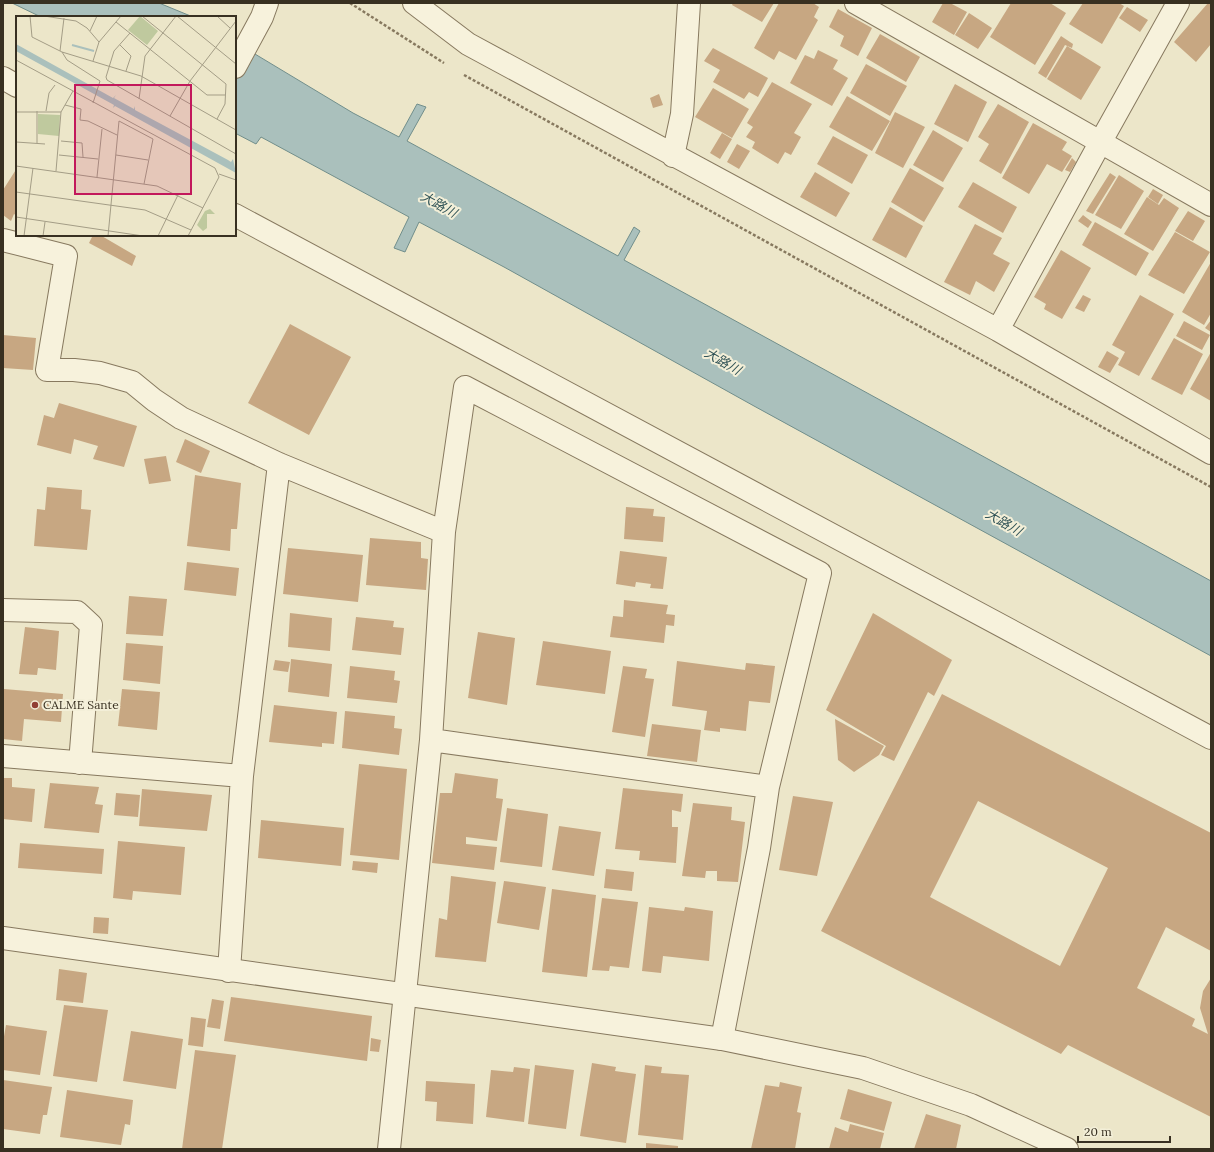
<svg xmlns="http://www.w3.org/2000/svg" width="1214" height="1152" font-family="Lora,'Noto Sans JP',serif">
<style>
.water{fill:#aac0bc;stroke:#718e8b}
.building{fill:#c7a782;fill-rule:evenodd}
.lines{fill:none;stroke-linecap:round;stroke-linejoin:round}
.minor-casing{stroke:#87795f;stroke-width:24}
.tertiary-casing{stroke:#87795f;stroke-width:24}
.path{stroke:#87795f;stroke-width:2.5;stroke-dasharray:3 2;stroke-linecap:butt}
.minor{stroke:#f7f2dc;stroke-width:22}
.tertiary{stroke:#f7f2dc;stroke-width:22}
.poi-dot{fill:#913f34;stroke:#f3efd8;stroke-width:1.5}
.labels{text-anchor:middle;stroke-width:4;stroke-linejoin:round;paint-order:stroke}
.poi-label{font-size:12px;fill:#383021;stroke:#f3efd8;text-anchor:start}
.water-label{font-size:13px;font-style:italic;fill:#325457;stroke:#f3efd8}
.inset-river{fill:none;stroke:#aac0bc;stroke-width:2}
.inset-road{fill:none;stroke:#a49d86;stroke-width:1}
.view{fill:#c2185b;fill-opacity:0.15;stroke:#c2185b;stroke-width:2}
.inset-edge{fill:none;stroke:#383021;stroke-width:2}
</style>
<rect width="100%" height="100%" fill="#ece6c9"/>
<!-- water -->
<path class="water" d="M12 3H159L193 17H41Z
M235 42 353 113 399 137 417 104 426 107 407 141 618 256 634 227 640 231 624 260 1211 581V656L754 406 504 267 419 222 405 252 394 248 409 217 261 137 256 144 235 133Z"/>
<!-- building -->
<path class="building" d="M733 3H774L762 22 732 5Z
M779 3H813L819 7 814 17 818 20 796 60 779 51 774 60 754 48Z
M943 3H950L967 12 954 35 932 22Z
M1011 3H1050L1066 13 1035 65 990 37Z
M1083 3H1119L1124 6 1102 44 1069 24Z
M1208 3H1211V44L1196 62 1174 42Z
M1127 7 1148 20 1140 32 1119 18Z
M838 9 872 28 858 56 840 46 844 36 829 27Z
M969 13 992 28 978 49 955 35Z
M880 34 920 57 906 82 866 58Z
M1061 36 1073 44 1072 48 1065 45 1046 78 1038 73Z
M1067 46 1101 67 1081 100 1047 79Z
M713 48 768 78 758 97 749 92 744 99 713 82 720 70 704 61Z
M818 50 838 60 833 69 848 78 832 106 790 83 805 55 814 59Z
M866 64 907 86 890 116 850 93Z
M772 82 812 104 794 133 801 137 791 155 785 152 778 164 752 148 755 142 746 137 753 127 747 123Z
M955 84 987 102 968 142 934 124Z
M713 88 749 109 732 138 695 117Z
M659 94 663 105 653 108 650 98Z
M847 96 890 121 872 151 829 127Z
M998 104 1029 122 1001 174 979 161 989 144 978 137Z
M895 112 925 127 903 168 875 153Z
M1033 123 1067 142 1062 150 1072 156 1062 172 1047 164 1029 194 1002 178Z
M933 130 963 148 943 182 913 165Z
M722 133 732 139 720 159 710 153Z
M833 136 868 155 852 184 817 164Z
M737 144 750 151 739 169 727 162Z
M1072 158 1076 162 1070 172 1065 170Z
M17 168V216L14 214 11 221 3 215V190Z
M910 168 944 188 924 222 891 202Z
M815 172 850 193 836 217 800 197Z
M1110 173 1116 177 1093 214 1086 211Z
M1119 175 1144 191 1121 229 1095 215Z
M973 182 1017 207 1003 233 958 207Z
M1153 189 1163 195 1158 204 1148 197Z
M1147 197 1159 205 1164 198 1179 208 1153 251 1124 234Z
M890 207 923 226 906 258 872 240Z
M1188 211 1205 221 1193 241 1175 231Z
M1083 215 1092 222 1088 228 1078 221Z
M1095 222 1149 253 1136 276 1082 245Z
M975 224 1002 238 993 254 1010 263 994 292 976 281 970 295 944 282Z
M1175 232 1210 252 1184 294 1148 275Z
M93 235H100L136 256 132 266 89 243Z
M1061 250 1091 268 1062 319 1044 309 1046 304 1034 297Z
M1211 262V313L1204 325 1182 312Z
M1083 295 1091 299 1084 312 1075 308Z
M1140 295 1174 314 1139 376 1118 365 1125 352 1112 345Z
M1211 320V332L1205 328Z
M1184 321 1210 335 1202 350 1176 336Z
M290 324 351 357 309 435 248 403Z
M3 335 36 338 33 370 3 368Z
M1174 338 1203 354 1182 395 1151 379Z
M1107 351 1119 358 1110 373 1098 367Z
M1211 352V401L1190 389Z
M59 403 137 426 124 467 93 459 98 446 74 439 71 454 37 445 44 415 54 418Z
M185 439 210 451 201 473 176 462Z
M166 456 171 481 149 484 144 459Z
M195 475 241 483 237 529H231L230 551 187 546Z
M47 487 82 490 81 509 91 510 87 550 34 546 37 509 45 510Z
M626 507 654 509 653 516 665 517 663 542 624 539Z
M370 538 421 542V558L428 559 426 590 366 585Z
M288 548 363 555 358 602 283 594Z
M620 551 667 557 663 589 650 588 651 584 636 582 635 587 616 584Z
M187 562 239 568 236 596 184 590Z
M129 596 167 599 163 636 126 634Z
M624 600 668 605 666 614 675 615 674 626 666 625 664 643 610 637 613 616 623 617Z
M290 613 332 618 330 651 288 647Z
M873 613 952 660 934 696 928 692 894 761 881 755 886 746 826 710Z
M356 617 394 621 393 627 404 628 401 655 352 650Z
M25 627 59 631 56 670 38 668 37 675 19 674Z
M478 632 515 638 507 705 468 698Z
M543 641 611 651 605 694 536 685Z
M126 643 163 646 160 684 123 680Z
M291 659 332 664 329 697 288 692Z
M275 660 290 662 288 672 273 670Z
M677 661 745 670 746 663 775 666 770 703 749 701 746 731 720 728V732L704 730 707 711 672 706Z
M350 666 395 671 394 680 400 681 397 703 347 698Z
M623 666 647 669 645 678 654 679 645 737 612 732Z
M4 689 63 694 61 722 24 719 22 741 3 739Z
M122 689 160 692 157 730 118 726Z
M942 694 1211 833V951L1166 927 1137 988 1195 1019 1192 1026 1208 1034 1200 1008 1203 991 1211 978V1117L1068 1045 1061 1054 821 931ZM978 801 1108 868 1060 966 930 897Z
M274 705 337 712 334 744 322 743V747L269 742Z
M345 711 395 716 394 728 402 729 399 755 342 748Z
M835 719 884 746 879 755 854 772 838 760Z
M652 724 701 730 697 762 647 756Z
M359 764 407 769 399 860 350 855Z
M455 773 498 779 496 798 503 799 497 841 466 837V844L497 847 494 870 432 863 440 793H452Z
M3 778H12V787L35 789 32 822 3 819Z
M50 783 99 787 95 804 103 805 99 833 44 828Z
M623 788 683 794 681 812 672 810V827H678L676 863 639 860 640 851 615 849Z
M142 789 212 795 207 831 139 826Z
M116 793 140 795 138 817 114 815Z
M793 796 833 802 817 876 779 870Z
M693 803 732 807 731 820 745 822 738 882 717 881V871H706L705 878 682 876Z
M507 808 548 814 542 867 500 862Z
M261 820 344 828 341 866 258 858Z
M559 826 601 832 594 876 552 870Z
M118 841 185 847 181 895 133 891 132 900 113 898Z
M20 843 104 849 102 874 18 868Z
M353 861 378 863 377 873 352 870Z
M606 869 634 872 632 891 604 888Z
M451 876 496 882 486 962 435 957 439 918 447 920Z
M504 881 546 887 539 930 497 923Z
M552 889 596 895 587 977 542 972Z
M602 898 638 902 629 968 610 966 609 971 592 970Z
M649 907 684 911 685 907 713 911 709 961 663 956 661 973 642 971Z
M94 917 109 918 108 934 93 933Z
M59 969 87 973 83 1003 56 1000Z
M231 997 372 1016 367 1061 224 1041Z
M212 999 224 1001 220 1029 207 1027Z
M64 1005 108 1010 97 1082 53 1076Z
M191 1017 206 1019 203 1047 188 1045Z
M6 1025 47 1031 40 1075 3 1070V1042Z
M131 1031 183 1039 176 1089 123 1081Z
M371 1038 381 1040 379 1052 370 1051Z
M195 1050 236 1055 222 1149H182Z
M592 1063 616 1067 615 1071 636 1074 626 1143 580 1136Z
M535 1065 574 1070 566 1129 528 1124Z
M645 1065 662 1067 661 1073 689 1075 683 1140 638 1135Z
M514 1067 530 1069 524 1122 486 1117 491 1070 513 1072Z
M3 1080 52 1087 47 1115H43L40 1134 3 1129Z
M426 1081 475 1084 473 1124 436 1121 437 1102 425 1101Z
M780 1082 802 1087 797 1112 801 1113 795 1149H751L765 1085 779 1087Z
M848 1089 892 1102 884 1131 840 1119Z
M67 1090 133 1100 130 1125 125 1124 121 1145 60 1137Z
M926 1114 961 1125 956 1149H914Z
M850 1124 884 1133 880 1149H829L835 1127 848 1132Z
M646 1143 678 1146V1149H646Z"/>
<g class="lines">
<defs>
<path id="minor" d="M414 3 468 44 998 330 1211 453
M856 3 1211 205
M235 67 262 17 267 3
M3 78 17 86
M673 156 682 114 689 3
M235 215 1211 738
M3 240 66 256 47 370H74L100 373 132 382 154 400 181 418 279 464 444 532
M998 330 1100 143 1178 3
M3 610 77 612 91 625 80 763
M431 740 768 787
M3 756 242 776
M229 971 242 776 279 464
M389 1149 431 740 444 532 465 387 820 573 768 787 759 848 722 1039"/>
<path id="tertiary" d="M3 938 722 1039 863 1068 971 1105 1067 1149"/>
</defs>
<!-- minor casing -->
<use href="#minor" class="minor-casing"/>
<!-- tertiary casing -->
<use href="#tertiary" class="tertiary-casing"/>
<!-- path -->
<path class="path" d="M350 3 444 63
M464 75 1211 487"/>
<!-- minor -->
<use href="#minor" class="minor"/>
<!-- tertiary -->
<use href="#tertiary" class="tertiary"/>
</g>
<!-- markers -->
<circle class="poi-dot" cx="35" cy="705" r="4"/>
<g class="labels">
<!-- poi labels -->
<g class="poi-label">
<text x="43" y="709">CALME Sante</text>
</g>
<!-- water labels -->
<g class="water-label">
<text transform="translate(439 204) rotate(29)" y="5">大路川</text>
<text transform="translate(723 361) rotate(30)" y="5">大路川</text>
<text transform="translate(1004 522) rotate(30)" y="5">大路川</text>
</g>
</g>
<!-- overview -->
<g transform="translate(16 16)">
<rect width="220" height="220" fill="#ece6c9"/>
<path d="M124 0 142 15 131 29 112 14ZM22 98 44 99 43 120 22 118ZM194 193 199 198H191V212L187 215 181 209 189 195Z" fill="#bfc99e"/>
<path d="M0 28 97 82 100 79 98 82 118 93 119 90V94L212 144 215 146 217 143 220 157 99 90 97 92 98 89 0 35Z" fill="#aac0bc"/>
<path class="inset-river" d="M56 29 78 35"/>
<path class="inset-road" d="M14 0 16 21 46 36 51 44 84 65 77 87M28 0 60 5 71 12 83 26M126 0 210 68 209 88 201 103M161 0 220 48M201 0 214 12M100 6 191 79H209M74 15 81 0M114 17 98 35 90 61 91 64 220 138M104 29 115 40 110 55M44 35 48 2M46 36 125 60 220 114M0 44 199 152 203 161 172 220M77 45 83 26 105 0M123 83 129 40 160 0M49 89 65 93 64 104 72 105 101 119M30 95 33 77 39 69M0 96H45M154 100 174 65 220 5M45 125 66 127 67 141M0 126 29 128M21 127V95M43 139 82 143M100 139 132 144M0 150 141 170 187 192M40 155 45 96 57 75M203 158 220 164M81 161 86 113M0 176 129 194 175 214M0 201 127 220M8 220 17 152M27 220 29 206M92 220 103 105 137 123 128 168M142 220 162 179"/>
<path class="view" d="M59 69H175V178H59Z"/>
<rect width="220" height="220" class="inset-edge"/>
</g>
<!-- border -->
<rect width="1214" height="1152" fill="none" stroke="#383021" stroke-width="8"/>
<!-- scale -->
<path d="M1078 1136v6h92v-6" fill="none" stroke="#383021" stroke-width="2"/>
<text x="1084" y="1136" font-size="12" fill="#383021" stroke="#f3efd8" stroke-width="3" paint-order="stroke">20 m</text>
</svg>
